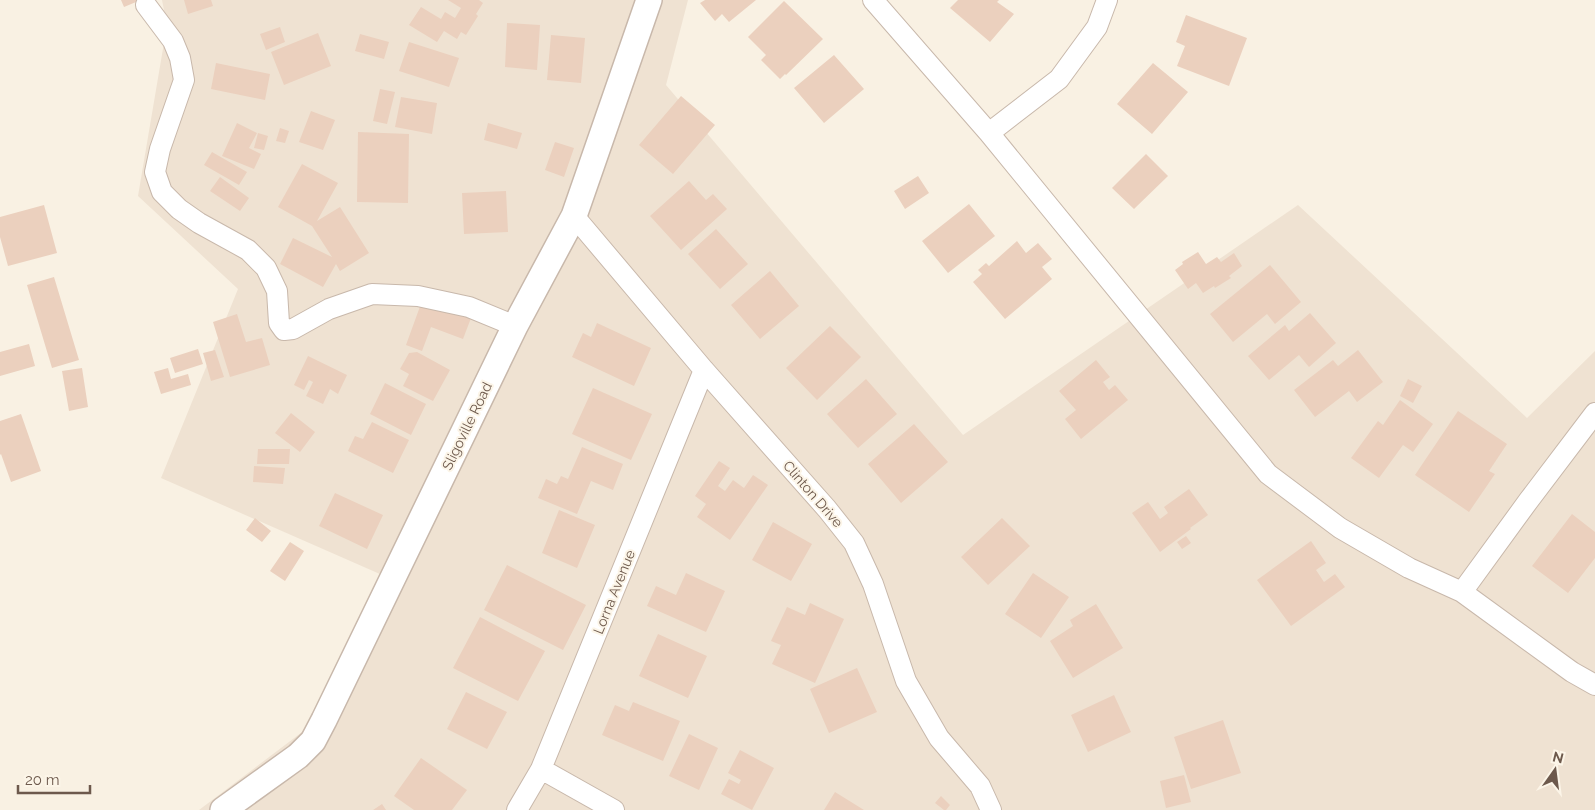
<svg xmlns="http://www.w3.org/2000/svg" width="1595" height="810" font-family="Raleway,sans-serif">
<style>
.residential{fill:#efe2d2}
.building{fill:#ebd0be}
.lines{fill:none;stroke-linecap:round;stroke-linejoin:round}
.minor-casing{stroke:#c8b8ab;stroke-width:22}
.tertiary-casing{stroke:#c8b8ab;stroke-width:28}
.minor{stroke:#fff;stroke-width:20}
.tertiary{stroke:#fff;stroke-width:25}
.labels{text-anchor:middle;stroke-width:4;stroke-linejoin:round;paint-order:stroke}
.street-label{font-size:14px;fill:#6d594c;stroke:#fcf5e8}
</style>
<rect width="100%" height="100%" fill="#f9f1e3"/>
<!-- residential -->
<path class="residential" d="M162 0H688L666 85 963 435 1298 205 1527 418 1595 351V810H199L322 717 389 578 161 478 238 289 138 196 167 25Z"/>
<!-- building -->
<path class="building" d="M121 0H136V2L124 7Z
M184 0H211L213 6 188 14Z
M448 0H479L483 3 476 14 478 16 466 35 461 32 457 39 444 31 437 42 409 25 421 7 441 19 445 12 455 18 461 8Z
M705 0H756L729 22 722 14 715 21 700 3Z
M958 0H999L997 2 1014 14 990 42 950 8Z
M784 1 823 39 786 75 785 74 780 79 761 60 766 55 748 37Z
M1186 15 1247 38 1229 86 1177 66 1185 46 1176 42Z
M507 23 540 25 537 70 505 67Z
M280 27 285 42 266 50 260 34Z
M318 33 331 66 284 85 271 52Z
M360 34 389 42 384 59 355 51Z
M551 35 585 38 581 83 547 80Z
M409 42 459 58 449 87 399 71Z
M834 55 864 89 824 123 794 88Z
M216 63 270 74 265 100 211 89Z
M1153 63 1188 92 1152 134 1117 104Z
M380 89 395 92 387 124 373 121Z
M681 96 715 125 673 174 639 145Z
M401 97 437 103 432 134 395 127Z
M311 111 335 120 323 150 299 142Z
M237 123 257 133 249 148 261 154 254 169 222 156Z
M488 123 522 133 517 149 484 140Z
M280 128 289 131 285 143 276 141Z
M358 132 409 134 408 203 357 202Z
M258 133 268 136 264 150 254 148Z
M555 142 574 148 564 177 545 170Z
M212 152 247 172 239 185 204 165Z
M1146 154 1168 176 1134 209 1112 188Z
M302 164 338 183 317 221 340 207 369 253 340 271 336 264 323 287 280 264 293 238 332 257 312 226 278 207Z
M918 176 929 193 905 209 894 191Z
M220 177 249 198 240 211 210 191Z
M689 181 706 200 713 194 727 209 681 250 650 216Z
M506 191 508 232 464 234 462 193Z
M969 204 995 236 948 273 922 241Z
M44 205 57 253 8 266 0 237V217Z
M716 229 748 264 720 289 688 254Z
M1017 241 1026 253 1038 243 1052 259 1042 267 1052 279 1005 319 973 282 982 274 978 270 986 263 989 266Z
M1198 252 1206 264 1217 257 1221 262 1234 253 1242 266 1229 276 1231 278 1215 288 1214 286 1203 293 1196 283 1188 289 1175 270 1183 264 1182 262Z
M1270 265 1301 302 1275 324 1267 314 1233 342 1210 314Z
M770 271 799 306 760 339 731 305Z
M54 277 79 360 52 368 27 285Z
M422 301 471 318 463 339 431 327 422 351 406 345Z
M1310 313 1336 343 1309 367 1299 355 1269 380 1248 356 1285 325 1289 331Z
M237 314 246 342 262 338 270 365 230 377 213 322Z
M597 323 651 348 634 386 572 357 583 333 591 337Z
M830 326 861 357 817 400 786 368Z
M29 344 35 366 0 376V352Z
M198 349 203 364 175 373 170 358Z
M215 350 224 377 211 381 203 353Z
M1358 350 1383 382 1357 402 1349 391 1315 417 1294 390 1333 360 1338 366Z
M417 352 450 370 433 401 403 386 409 374 400 369 409 353Z
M308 356 347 375 338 394 330 389 323 404 306 396 313 382 309 380 304 390 294 385Z
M1096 360 1110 377 1103 382 1109 390 1115 385 1128 400 1081 439 1065 419 1076 410 1059 391Z
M82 368 88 407 69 411 62 371Z
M168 368 171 379 188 374 191 385 161 394 154 372Z
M866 379 897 414 858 448 827 414Z
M1408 379 1422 386 1413 403 1400 396Z
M385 383 426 404 411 435 370 414Z
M593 388 652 414 631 460 572 434Z
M1400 400 1433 424 1413 452 1403 445 1379 478 1351 458 1378 421 1383 425Z
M1458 411 1507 444 1489 471 1495 474 1469 512 1415 475Z
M291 413 315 432 300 452 275 433Z
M21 414 41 471 11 482 1 454 0 455V421Z
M372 422 409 440 393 473 348 451 355 436 363 439Z
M914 424 948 462 901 503 868 464Z
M582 447 623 464 613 490 591 481 577 514 538 498 546 479 557 484 561 476 568 479Z
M258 449H290L289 464H257Z
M719 461 730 468 718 486 725 491 733 480 744 488 753 475 768 485 730 540 697 517 706 504 695 496Z
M254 466 285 468 283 484 253 482Z
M1189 489 1208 515 1190 528 1191 529 1160 552 1132 513 1148 502 1160 519 1168 513 1164 507Z
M335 493 383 515 367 549 319 526Z
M559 510 595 525 577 568 542 553Z
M1572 514 1595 532V558L1568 593 1532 566Z
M255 518 271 531 262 542 246 530Z
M1002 518 1030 546 988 585 961 557Z
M773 522 812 544 791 581 752 560Z
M1186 536 1191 543 1182 549 1177 542Z
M1311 541 1326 563 1316 570 1324 582 1335 574 1345 587 1291 626 1257 580Z
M290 542 304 551 285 581 270 571Z
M507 565 586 605 563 650 484 610Z
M686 573 725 591 706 632 647 606 656 586 676 595Z
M1033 573 1069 597 1041 638 1005 614Z
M810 603 844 619 815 683 772 664 781 645 771 641 787 607 805 615Z
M1096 604 1123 648 1073 678 1050 641 1073 626 1070 620Z
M480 617 545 651 518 701 453 668Z
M658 634 707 656 688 698 639 676Z
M857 668 877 712 829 733 810 689Z
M466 692 507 712 487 749 447 729Z
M1114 695 1131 732 1088 752 1071 715Z
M633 702 680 721 663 761 602 735 615 705 629 711Z
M1223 720 1241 773 1191 789 1174 737Z
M689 734 718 748 699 790 669 776Z
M740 750 774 768 752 810 721 794 729 779 739 784 741 780 728 773Z
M421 758 467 790 452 810H414L394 796Z
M1184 775 1191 802 1166 808 1160 781Z
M835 792 864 810H824Z
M941 796 950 805 946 810H944L935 803Z
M382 804 386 810H373Z"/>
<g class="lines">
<defs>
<path id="minor" d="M873 0 989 133 1268 474 1340 528 1409 568 1462 592 1572 672 1595 685
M146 5 173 41 180 58 184 80 160 149 155 172 162 192 179 209 199 223 248 250 266 268 277 291 279 323 284 330 293 329 329 309 372 294 418 296 469 307 515 326
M989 133 1059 79 1097 27 1107 0
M574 216 704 370 827 509 854 543 873 584 906 681 939 738 980 786 991 810
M1462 592 1529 500 1595 413
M541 769 614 810
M517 810 541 769 704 370"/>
<path id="tertiary" d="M223 810 298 756 313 741 324 720 515 326 574 216 649 0"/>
</defs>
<!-- minor casing -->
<use href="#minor" class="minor-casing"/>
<!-- tertiary casing -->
<use href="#tertiary" class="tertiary-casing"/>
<!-- minor -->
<use href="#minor" class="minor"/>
<!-- tertiary -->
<use href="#tertiary" class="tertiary"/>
</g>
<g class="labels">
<!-- street labels -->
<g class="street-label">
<text transform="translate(467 426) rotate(-64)" y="5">Sligoville Road</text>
<text transform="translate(813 494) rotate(49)" y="5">Clinton Drive</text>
<text transform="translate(614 592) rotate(-68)" y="5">Lorna Avenue</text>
</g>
</g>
<!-- north arrow -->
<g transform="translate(1555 770) rotate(14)" stroke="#fcf5e8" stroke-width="4" paint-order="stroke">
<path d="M0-4L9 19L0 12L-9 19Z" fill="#6d594c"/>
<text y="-8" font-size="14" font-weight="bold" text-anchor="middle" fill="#6d594c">N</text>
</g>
<!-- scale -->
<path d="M18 785v8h72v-8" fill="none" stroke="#6d594c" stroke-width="2.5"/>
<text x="25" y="785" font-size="15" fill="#6d594c" stroke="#fcf5e8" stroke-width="4" paint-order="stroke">20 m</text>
</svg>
